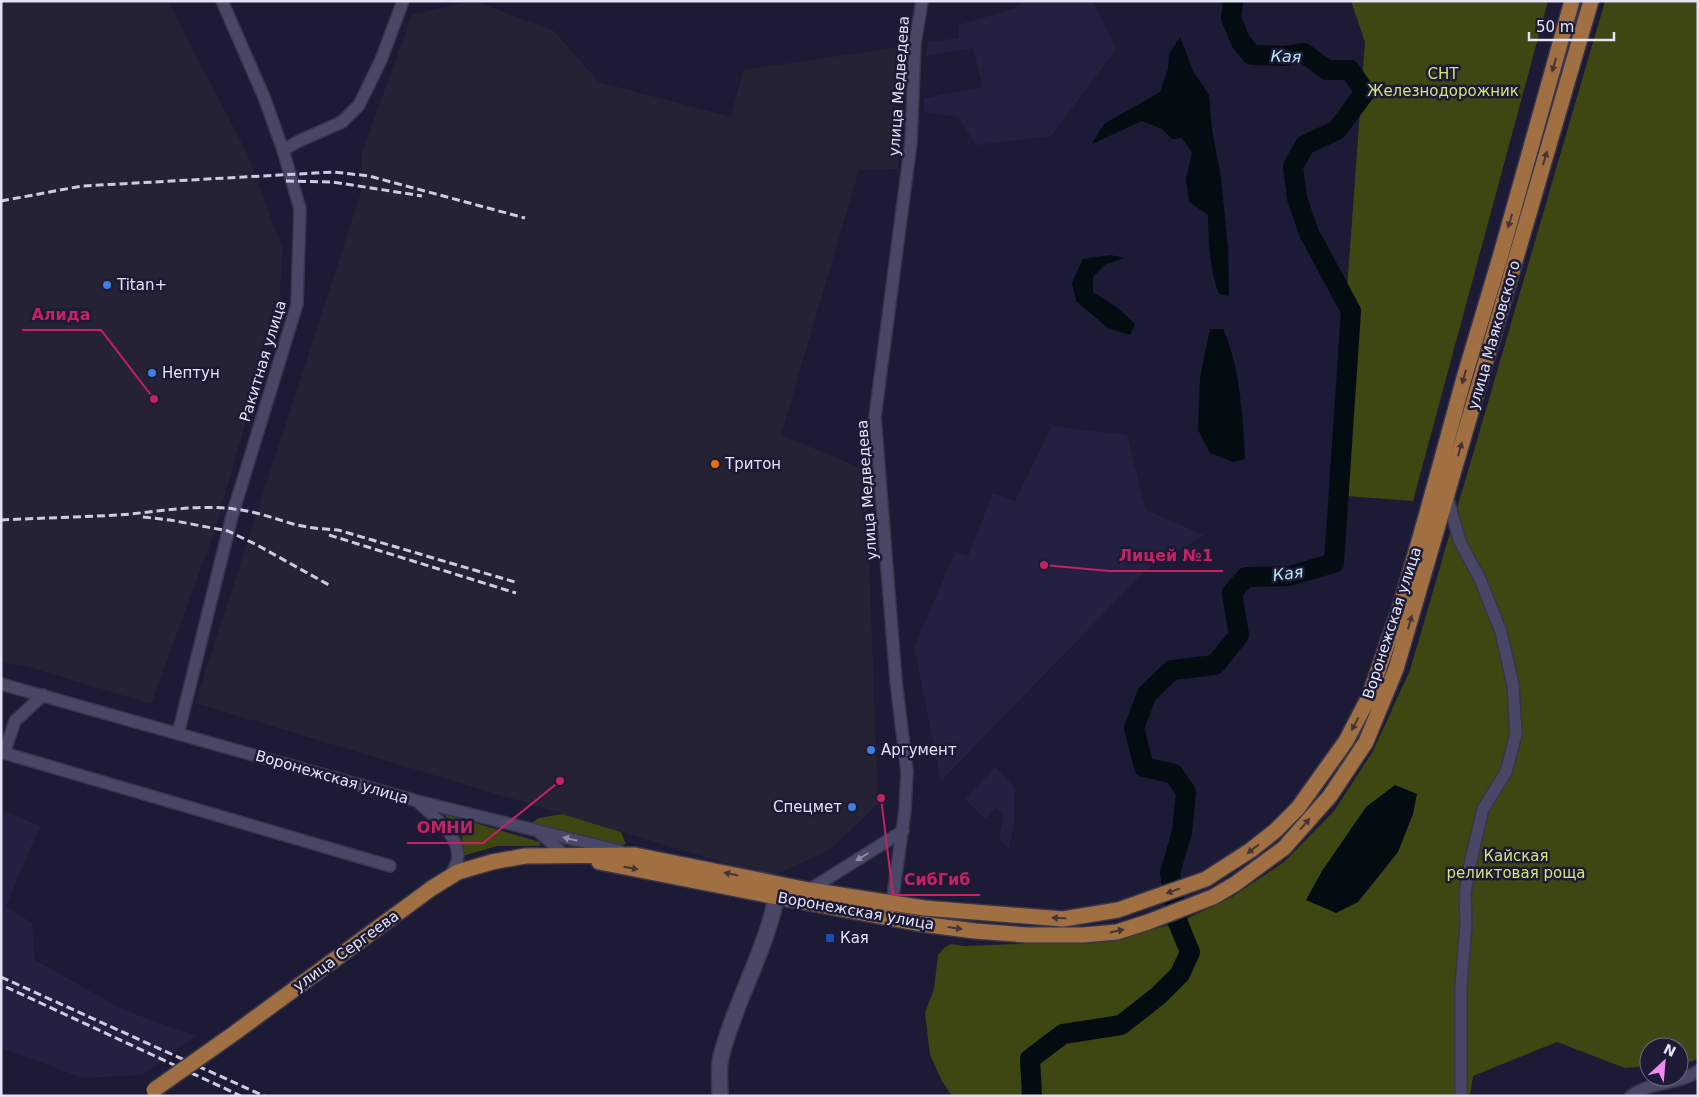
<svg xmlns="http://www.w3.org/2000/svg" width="1699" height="1097" font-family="'DejaVu Sans',sans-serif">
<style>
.built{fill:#242041}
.industrial{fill:#252233}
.green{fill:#3e4611}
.water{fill:#020c11}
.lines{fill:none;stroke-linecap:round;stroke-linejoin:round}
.river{stroke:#020c11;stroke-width:20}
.street-casing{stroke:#38354b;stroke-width:14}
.secondary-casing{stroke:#38354b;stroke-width:18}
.primary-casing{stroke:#38354b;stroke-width:18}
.street{stroke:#494766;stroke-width:11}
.secondary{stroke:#494766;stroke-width:15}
.primary{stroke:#a07043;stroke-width:15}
.rail{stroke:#cccce0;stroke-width:3;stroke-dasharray:8 4;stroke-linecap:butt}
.primary-bridge-casing{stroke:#38354b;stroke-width:18;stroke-linecap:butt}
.primary-bridge{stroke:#a07043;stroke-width:15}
.oneway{fill:#443438}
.oneway2{fill:#8e8da7}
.shop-dot{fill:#3f7fe0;stroke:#1c1a34;stroke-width:2}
.food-dot{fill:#e8710a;stroke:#1c1a34;stroke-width:2}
.transit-dot{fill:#1a4fb4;stroke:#1c1a34;stroke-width:2}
.labels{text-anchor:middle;stroke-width:5;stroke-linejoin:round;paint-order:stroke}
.park-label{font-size:15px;fill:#d2e67a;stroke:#1c1a34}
.street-label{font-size:15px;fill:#e3e3f6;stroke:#1c1a34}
.poi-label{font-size:15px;fill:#e3e3f6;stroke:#1c1a34;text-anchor:start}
.water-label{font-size:16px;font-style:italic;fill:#b8e6fa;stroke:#1c1a34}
.leader{fill:none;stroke:#c42263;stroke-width:2}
.callout-dot{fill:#c42263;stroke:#1c1a34;stroke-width:2}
.callout-label{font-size:16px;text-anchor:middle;font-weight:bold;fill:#c42263;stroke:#1c1a34;stroke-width:5;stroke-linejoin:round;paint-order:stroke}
</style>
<rect width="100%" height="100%" fill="#1c1a34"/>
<!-- built -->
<path class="built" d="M1023 1H1092L1116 49 1051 136 976 145 958 117 924 112V98L983 87 973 48 926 56 928 42 959 38V25L1015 8Z
M1052 426 1127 435 1146 510 1204 535 1145 571 941 781 914 647 955 552 968 556 993 493 1015 501Z
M995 767 1015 787 1014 825 1009 849 999 839 1004 815 996 808 985 819 965 799Z
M1 810 40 826 6 906 32 923 35 960 124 1010 196 1036 142 1075 83 1078 1 1048Z"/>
<!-- industrial -->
<path class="industrial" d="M1 1H168L247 153 283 250 279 304 214 533 151 704 22 665 1 663Z
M470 1H475L554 31 599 82 731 117 743 70 898 47V169L859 170 781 435 866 470 878 804 831 849 771 877 195 703 361 192 362 152 412 15Z"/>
<!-- green -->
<path class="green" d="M1351 1H1548L1413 501 1332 495 1365 42Z
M1605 1H1698V1058L1693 1061 1679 1063V1047H1649V1066L1625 1068 1557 1042 1473 1076 1470 1096H952L942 1081 930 1055 925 1013 934 989 938 955 945 947 951 944 964 946 1104 941 1178 923 1232 897 1284 862 1334 811 1373 751 1410 670Z
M444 814 540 842V846H497L463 856 462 836Z
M562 814 621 832 626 844 616 846 529 824 539 818Z"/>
<!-- water -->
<path class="water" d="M1180 37 1193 71 1209 95 1212 130 1221 178 1228 248 1229 296 1219 294C1210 272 1208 239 1208 215L1189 202 1186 179 1192 153 1182 138 1172 139 1162 129 1142 121 1092 144 1104 124 1160 92 1168 69 1169 54Z
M1110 255 1125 258 1106 264 1093 277V292L1118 308 1135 324 1130 335 1108 328 1076 301 1072 283 1083 259Z
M1210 329H1223C1240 365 1243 419 1245 459L1233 462 1210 453 1198 430 1200 378Z
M1395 785 1417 794 1413 814 1398 852 1358 902 1336 913 1306 900 1322 871 1366 807Z"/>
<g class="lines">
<!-- river -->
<path class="river" d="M1032 1096 1030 1059 1063 1034 1121 1025 1158 996 1180 974 1190 952 1178 923 1170 873 1182 832 1186 792 1174 774 1144 767 1134 728 1147 694 1172 670 1215 665 1239 635 1232 593 1246 577 1289 576 1334 563 1351 311 1309 233 1297 198 1293 166 1305 145 1337 130 1365 92 1350 70H1327L1304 53 1285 56 1252 55 1241 42 1231 18 1233 1"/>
<defs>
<path id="street" d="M283 150 299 141 342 122 359 105 381 60 403 1
M1447 496 1460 542 1480 579 1501 632 1513 685 1516 734 1506 772 1483 809 1471 860 1465 893 1466 924 1461 986V1096
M1 684 417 801 620 851
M43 695 15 721 4 753 390 866
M178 734 232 516 297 304 300 209 283 150 264 97 222 1
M418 802C434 817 463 837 457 862 455 867 452 872 450 877
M539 832 566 856
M809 890 903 831
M890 918 905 810 907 772 896 681 875 417 911 142 915 43 922 1
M1631 1096C1650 1081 1679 1085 1698 1071"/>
<path id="secondary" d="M720 1096C720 1083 718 1069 721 1057 735 999 770 945 778 886"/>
<path id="primary" d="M599 862 777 897 921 924 975 931 1027 935H1083L1117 932 1148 922 1213 897 1235 884 1284 848 1330 796 1366 742 1396 669 1591 1
M236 1032 432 888 458 872 492 862 525 856 635 855 809 890 924 908 1063 919 1118 910 1206 879 1251 850 1275 831 1298 808 1346 741 1369 697 1402 601 1427 513 1464 378 1501 254 1572 1"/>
</defs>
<!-- street casing -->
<use href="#street" class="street-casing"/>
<!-- secondary casing -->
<use href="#secondary" class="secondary-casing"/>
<!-- primary casing -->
<use href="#primary" class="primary-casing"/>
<!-- street -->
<use href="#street" class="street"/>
<!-- secondary -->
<use href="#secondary" class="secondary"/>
<!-- primary -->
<use href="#primary" class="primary"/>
<!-- rail -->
<path class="rail" d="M286 181 333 182 422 196
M1 201 82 186 334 172 369 176 525 218
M143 517 170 520 228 531 257 545 329 585
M1 520C41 518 80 517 119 515 157 512 196 504 234 509 254 511 273 518 293 524 308 528 323 529 338 530L515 582
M329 535 516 593
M1 977 264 1096
M6 987 241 1096"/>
<defs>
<path id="primary-bridge" d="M154 1090 236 1032"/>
</defs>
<!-- primary-bridge casing -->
<use href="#primary-bridge" class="primary-bridge-casing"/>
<!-- primary-bridge -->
<use href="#primary-bridge" class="primary-bridge"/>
</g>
<!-- one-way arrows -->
<defs><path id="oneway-solid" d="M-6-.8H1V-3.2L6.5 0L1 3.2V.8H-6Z" transform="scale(1.25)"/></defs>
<g class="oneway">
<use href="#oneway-solid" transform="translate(1554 65) rotate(106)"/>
<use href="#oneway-solid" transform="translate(1545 158) rotate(-74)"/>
<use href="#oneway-solid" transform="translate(1510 221) rotate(106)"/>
<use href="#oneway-solid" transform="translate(1464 377) rotate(106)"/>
<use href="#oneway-solid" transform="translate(1460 449) rotate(-74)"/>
<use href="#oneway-solid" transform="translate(1410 622) rotate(-74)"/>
<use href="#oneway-solid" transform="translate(1355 724) rotate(118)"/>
<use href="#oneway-solid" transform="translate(1305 824) rotate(-49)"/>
<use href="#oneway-solid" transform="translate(1253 849) rotate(143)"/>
<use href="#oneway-solid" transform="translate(631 868) rotate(10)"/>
<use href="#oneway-solid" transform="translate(731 874) rotate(-168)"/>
<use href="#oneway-solid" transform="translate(1173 891) rotate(160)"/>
<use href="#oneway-solid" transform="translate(1059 918) rotate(-179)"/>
<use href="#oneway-solid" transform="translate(955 928) rotate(8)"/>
<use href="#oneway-solid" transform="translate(1117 931) rotate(-12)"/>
</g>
<g class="oneway2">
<use href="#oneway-solid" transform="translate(570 839) rotate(-166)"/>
<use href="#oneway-solid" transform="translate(862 857) rotate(148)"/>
</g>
<!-- markers -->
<g class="shop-dot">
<circle cx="107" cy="285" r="5"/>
<circle cx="152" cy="373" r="5"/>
<circle cx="871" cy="750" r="5"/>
<circle cx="852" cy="807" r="5"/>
</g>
<circle class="food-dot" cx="715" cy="464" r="5"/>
<rect class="transit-dot" x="825" y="933" width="10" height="10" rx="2.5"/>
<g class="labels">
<!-- park labels -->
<g class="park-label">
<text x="1443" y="79">СНТ<tspan x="1443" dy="17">Железнодорожник</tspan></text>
<text x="1516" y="861">Кайская<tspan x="1516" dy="17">реликтовая роща</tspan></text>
</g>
<!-- street labels -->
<g class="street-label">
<text transform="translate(899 86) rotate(-86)" y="5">улица Медведева</text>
<text transform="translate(1494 335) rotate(-74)" y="5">улица Маяковского</text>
<text transform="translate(263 361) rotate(-73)" y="5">Ракитная улица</text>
<text transform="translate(867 490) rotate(-94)" y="5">улица Медведева</text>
<text transform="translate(1392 623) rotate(-72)" y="5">Воронежская улица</text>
<text transform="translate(332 777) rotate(16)" y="5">Воронежская улица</text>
<text transform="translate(856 911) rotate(10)" y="5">Воронежская улица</text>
<text transform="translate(346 951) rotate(-36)" y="5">улица Сергеева</text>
</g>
<!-- poi labels -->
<g class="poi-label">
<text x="117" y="290">Titan+</text>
<text x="162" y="378">Нептун</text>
<text x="725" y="469">Тритон</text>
<text x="881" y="755">Аргумент</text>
<text x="842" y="812" text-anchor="end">Спецмет</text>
<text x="840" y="943">Кая</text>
</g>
<!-- water labels -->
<g class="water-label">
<text transform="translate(1286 56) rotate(2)" y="6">Кая</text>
<text transform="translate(1288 573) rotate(-8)" y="6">Кая</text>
</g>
</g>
<!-- callouts -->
<path class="leader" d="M154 399L101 330H22M1044 565L1109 571H1223M560 781L483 843H407M881 798L893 895H980"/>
<g class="callout-dot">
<circle cx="154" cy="399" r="5"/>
<circle cx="1044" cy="565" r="5"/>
<circle cx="560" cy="781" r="5"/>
<circle cx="881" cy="798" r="5"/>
</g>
<g class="callout-label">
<text x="61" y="320">Алида</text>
<text x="1166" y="561">Лицей №1</text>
<text x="445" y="833">ОМНИ</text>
<text x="937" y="885">СибГиб</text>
</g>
<!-- border -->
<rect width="1699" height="1097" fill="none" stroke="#e3e3f6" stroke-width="5"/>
<!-- north arrow -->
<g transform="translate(1664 1062) rotate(26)"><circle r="24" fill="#1c1a34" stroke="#6c6a82"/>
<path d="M0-4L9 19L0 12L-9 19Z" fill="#f28af2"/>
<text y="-8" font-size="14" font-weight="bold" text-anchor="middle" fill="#e3e3f6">N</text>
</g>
<!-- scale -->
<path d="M1529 32v8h85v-8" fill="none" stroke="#e3e3f6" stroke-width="2.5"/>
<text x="1536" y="32" font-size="15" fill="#e3e3f6" stroke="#1c1a34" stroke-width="4" paint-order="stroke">50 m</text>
</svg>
